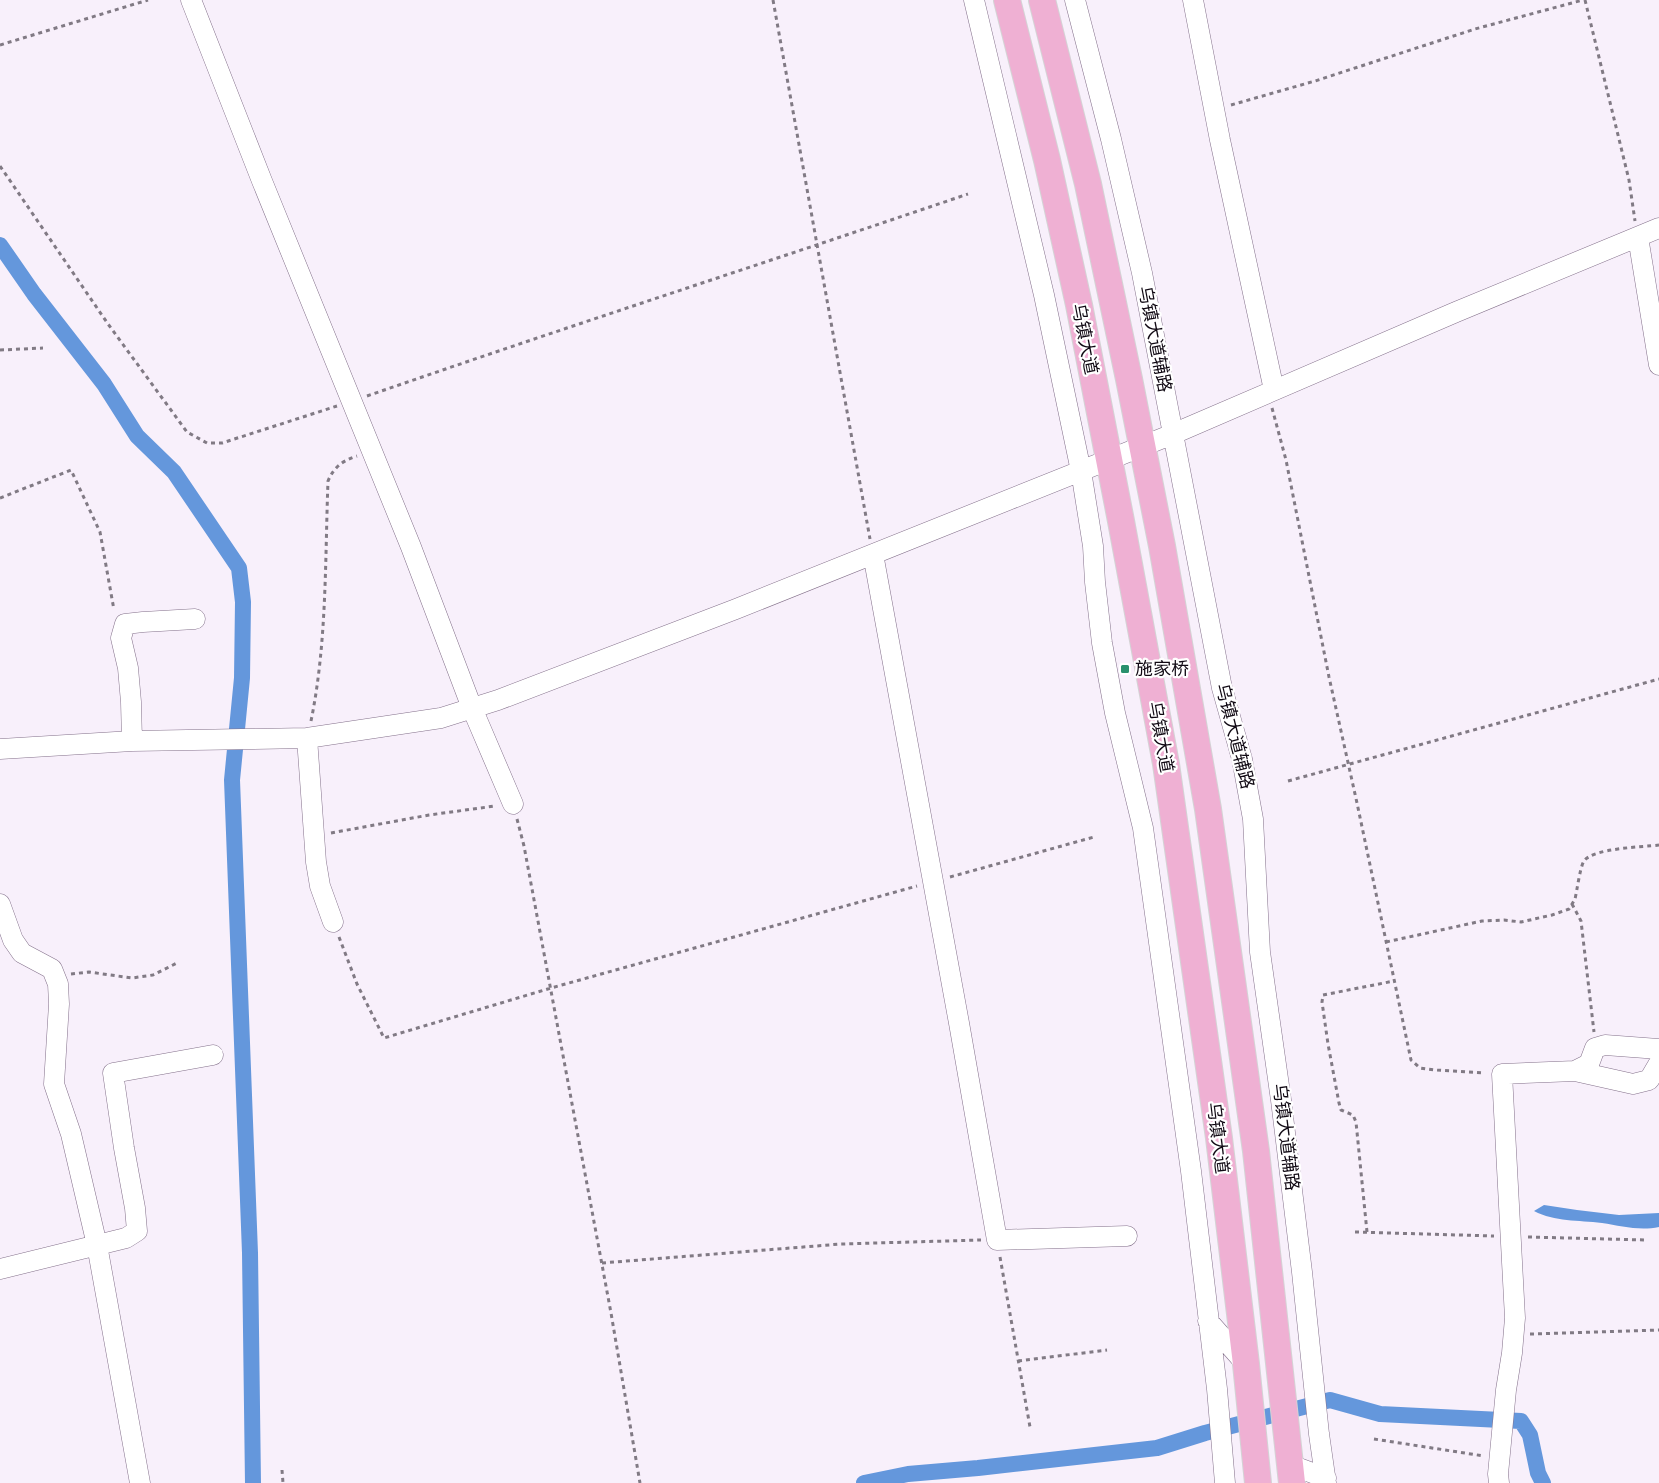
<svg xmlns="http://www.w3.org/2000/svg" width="1659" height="1483" font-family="Rubik,'Noto Sans SC',sans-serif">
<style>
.water{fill:#6497dc}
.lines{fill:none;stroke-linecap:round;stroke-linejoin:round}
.canal{stroke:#6497dc;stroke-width:16}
.minor-casing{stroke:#84718b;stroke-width:21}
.major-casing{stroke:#d4d3d5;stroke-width:28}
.path{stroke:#817a84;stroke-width:3;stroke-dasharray:4 4;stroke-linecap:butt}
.minor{stroke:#fff;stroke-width:20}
.major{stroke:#efb0d3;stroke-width:26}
.poi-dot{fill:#29906d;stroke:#fff;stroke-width:2}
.labels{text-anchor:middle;stroke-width:4.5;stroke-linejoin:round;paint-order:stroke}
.street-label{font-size:18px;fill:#100913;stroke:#fff}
.poi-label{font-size:18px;fill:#100913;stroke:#fff;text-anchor:start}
</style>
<rect width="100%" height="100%" fill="#f8f0fb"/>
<!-- water -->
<path class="water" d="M1544 1205 1577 1210 1619 1215 1659 1213V1227C1639 1231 1621 1226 1602 1223 1578 1220 1555 1222 1534 1211Z"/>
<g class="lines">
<!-- canal -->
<path class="canal" d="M0 245 34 294 104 384 137 436 174 472 239 568 243 602 242 678 232 780 250 1253 253 1483
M864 1483 908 1474 978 1468 1157 1448 1205 1433 1330 1400 1380 1414 1521 1421 1530 1435 1538 1473 1543 1483"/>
<defs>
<path id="minor" d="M191 0 262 181 411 547 472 708 513 804
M974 0 1044 295 1081 471 1093 546 1095 582 1102 643 1115 713 1143 828 1191 1171 1217 1389 1225 1483
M1075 0 1111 139 1142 273 1222 688 1242 759 1253 819 1260 952 1281 1100 1302 1272 1319 1434 1326 1483
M1193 0 1220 140 1274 390
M1638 237 1659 365
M873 554 959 1023 997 1240 1127 1236
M307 738 316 862 320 886 333 922
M132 741 131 702 128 668 121 638 125 624 143 622 195 619
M0 749 132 741 307 738 441 718 498 700 736 609 1173 434 1456 312 1659 228
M0 904 13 940 22 953 52 969 58 984 59 1004 54 1084 71 1134 97 1245 140 1483
M1575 1071 1633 1084 1649 1080 1659 1063
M0 1269 126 1238 137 1231 135 1208 124 1148 113 1073 213 1055
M1208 1321 1246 1364
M1291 1465 1326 1478
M1499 1483 1498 1474 1506 1390 1512 1353 1515 1318 1502 1074 1575 1071 1589 1064 1595 1048 1605 1045 1659 1049"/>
<path id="major" d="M1007 0 1047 160 1079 305 1121 521 1166 764 1219 1138 1246 1364 1258 1483
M1042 0 1088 184 1129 379 1162 546 1208 809 1256 1151 1292 1483"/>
</defs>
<!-- minor casing -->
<use href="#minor" class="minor-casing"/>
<!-- major casing -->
<use href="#major" class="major-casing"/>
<!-- path -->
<path class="path" d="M773 0 870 539
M1585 0 1629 180 1635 221
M0 45 148 0
M1231 105 1315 81 1475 29 1583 0
M0 166 108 324 187 432 207 443H222L337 406
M0 350 43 348
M367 396C566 327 768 262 968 194
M1272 408 1286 460 1329 677 1357 803 1411 1060 1420 1068 1435 1070 1485 1073
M0 498 71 470 100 532 114 610
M311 721C327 643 325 560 328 481 334 467 342 461 357 456
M1288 781 1659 679
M517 819 524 846 611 1313 640 1483
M331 833 429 815 495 806
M950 877 1094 837
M1572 904 1581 921 1594 1032
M339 937 357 984 384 1038 551 988 917 886
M1386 942 1482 921 1504 920 1521 922 1552 915 1569 909 1575 899C1577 891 1580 867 1584 861 1593 848 1643 847 1659 845
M71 974 89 972 132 978 153 975 179 962
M1355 1232 1494 1236
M1367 1232 1356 1122 1353 1115 1341 1110 1339 1103 1328 1044 1322 1002 1323 995 1394 981
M1528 1237 1646 1240
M1000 1257 1030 1427
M602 1263 841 1244 981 1240
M1530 1334 1659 1330
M1018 1361 1107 1350
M1374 1439 1484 1456
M282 1470 283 1483"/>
<!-- minor -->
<use href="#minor" class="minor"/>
<!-- major -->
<use href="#major" class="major"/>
</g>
<!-- markers -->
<rect class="poi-dot" x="1120" y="664" width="10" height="10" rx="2.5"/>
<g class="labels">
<!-- street labels -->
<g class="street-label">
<text transform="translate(1085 339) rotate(79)" y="6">乌镇大道</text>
<text transform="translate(1155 339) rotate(79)" y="6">乌镇大道辅路</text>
<text transform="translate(1235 736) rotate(76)" y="6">乌镇大道辅路</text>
<text transform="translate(1161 737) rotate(80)" y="6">乌镇大道</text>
<text transform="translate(1286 1137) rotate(83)" y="6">乌镇大道辅路</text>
<text transform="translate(1218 1138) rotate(83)" y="6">乌镇大道</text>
</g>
<!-- poi labels -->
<g class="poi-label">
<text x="1135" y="675">施家桥</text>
</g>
</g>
</svg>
